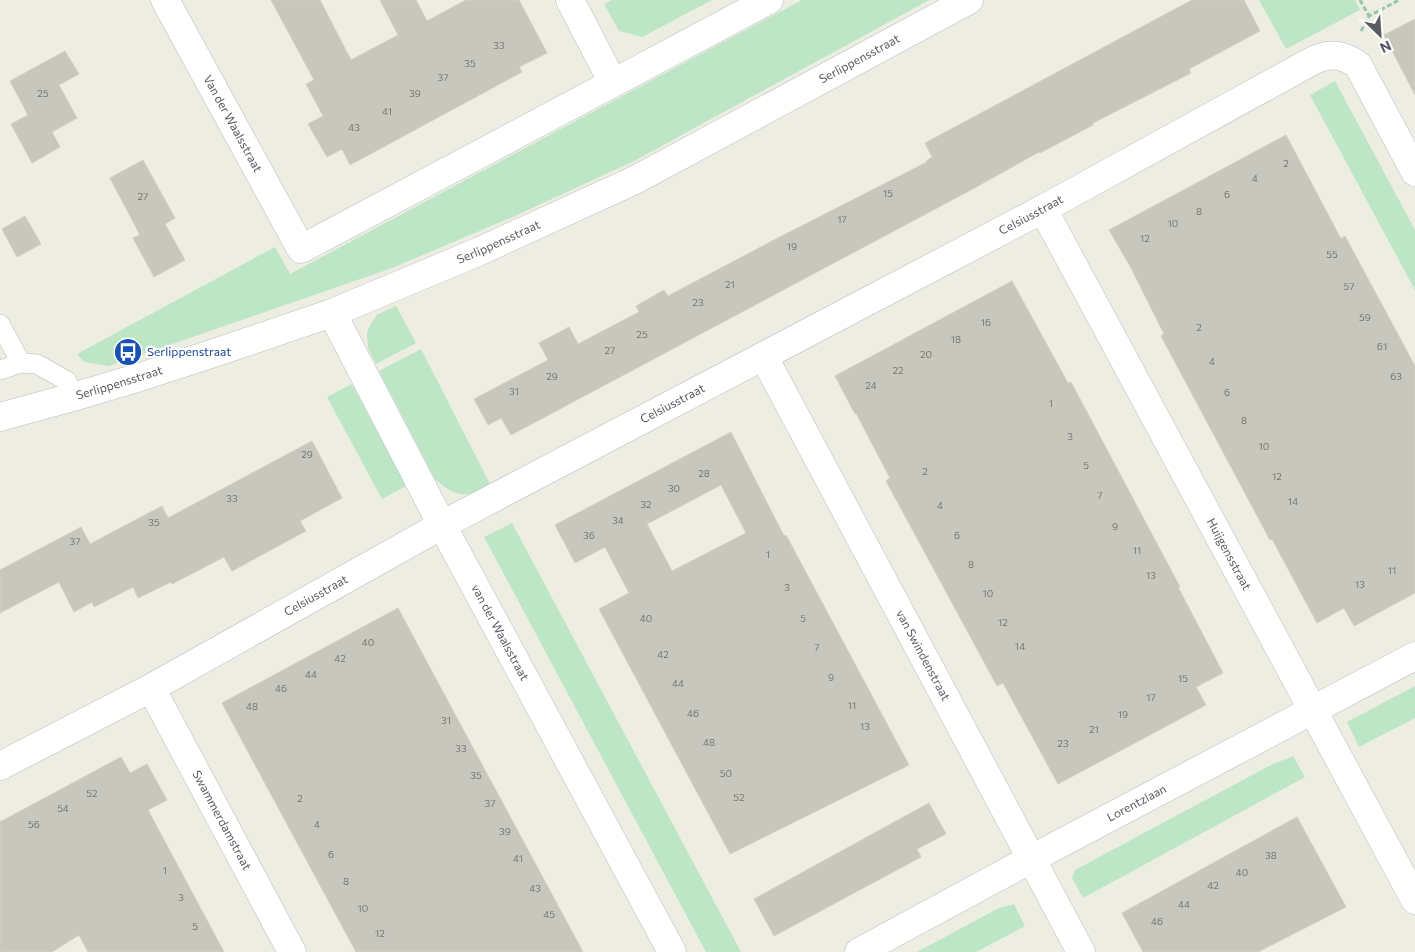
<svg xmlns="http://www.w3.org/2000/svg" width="1415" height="952" font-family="Commissioner,sans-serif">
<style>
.green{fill:#bce6c5}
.building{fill:#c8c7be;stroke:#d2d0bf;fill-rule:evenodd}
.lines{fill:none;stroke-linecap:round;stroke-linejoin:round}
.service-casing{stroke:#bbbcc3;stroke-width:20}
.minor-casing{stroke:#bbbcc3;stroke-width:29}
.tertiary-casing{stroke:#bbbcc3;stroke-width:29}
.path{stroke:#95c6ae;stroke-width:3;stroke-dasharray:5 2.5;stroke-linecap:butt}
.service{stroke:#fff;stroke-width:19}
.minor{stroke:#fff;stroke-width:28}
.tertiary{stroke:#fff;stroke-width:28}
.labels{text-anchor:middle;stroke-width:4.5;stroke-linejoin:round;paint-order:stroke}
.number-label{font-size:10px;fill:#757679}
.street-label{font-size:12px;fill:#595b62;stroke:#fff}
.transit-label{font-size:12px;fill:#164399;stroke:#fff;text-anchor:start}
</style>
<rect width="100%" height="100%" fill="#edede1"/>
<!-- green -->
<path class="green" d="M612 0H712L642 37 619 31 604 4Z
M802 0H929L634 161 515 216 392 268 109 366 84 362 77 354 275 247 290 274Z
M1259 0H1355L1360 10 1286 49Z
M1335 81 1415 230V290L1310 95Z
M396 306 416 343 376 364 368 348 367 333 370 325 377 315Z
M421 349 490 484C484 487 475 493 468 494 455 496 444 487 435 479L379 371Z
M352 384 406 486 382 499 327 397Z
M512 523 741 952H706L484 537Z
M1415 686V718L1359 747 1347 722Z
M1293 756 1305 777 1083 898 1072 878 1075 870 1271 765Z
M1014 904 1025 926 976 952H917L999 908Z"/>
<!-- building -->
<path class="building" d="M271 0H320L351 60 398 35 380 0H416L427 21 466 0H519L547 53 519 67 522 72 350 165 342 149 327 157 308 124 323 116 306 84 314 80Z
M1192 0H1244L1260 31 1189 69 1191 73 1093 123V125L1040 153 1039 152 969 191 511 435 501 418 488 425 474 399 548 360 539 343 569 327 578 344 639 312 636 306 664 290 668 296 772 241 927 162 926 161 932 157 925 143Z
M1415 19V95L1384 35Z
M65 51 79 74 59 85 77 118 52 132 60 147 32 163 11 124 28 115 10 81Z
M1286 135 1341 239 1345 236 1415 366V593L1354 626 1344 608 1317 623 1272 539 1270 540 1161 336 1164 334 1130 266 1109 230Z
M143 160 175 218 165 224 185 260 154 277 133 238 140 235 110 178Z
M25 216 41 244 17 257 2 229Z
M1012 281 1068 383 1071 382 1180 587H1178L1223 673 1196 687 1206 705 1058 784 1003 683 997 686 886 481 890 478 856 413 855 414 835 376Z
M731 432 784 536 786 535 909 765 730 854 599 609 629 593 605 547 575 563 555 525ZM721 485 746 533 672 571 647 524Z
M312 441 342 498 300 521 306 531 232 571 224 557 172 584 171 582 138 598 133 587 94 607 92 602 74 612 59 582 0 613V570L81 527 90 544 162 506 168 518Z
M398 608 436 679 583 952H356L247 750 222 703Z
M121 757 130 773 147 764 167 800 148 810 224 952H88L79 935 52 952H0V822Z
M929 803 946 834 917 849 921 857 774 936 754 899Z
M1297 817 1346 907 1258 952H1143L1122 913Z"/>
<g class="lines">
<defs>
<path id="service" d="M0 324 21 363 37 364 67 381 73 397
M0 370 21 363"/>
<g id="minor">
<path id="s1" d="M165 0 301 249 769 0"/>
<path d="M570 0 613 83"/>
<path id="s2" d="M1043 209 1415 900"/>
<path id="s3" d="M332 313 442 525 672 952"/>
<path id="s4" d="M764 357 1081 952"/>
<path id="s5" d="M151 688 292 952"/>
<path id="s6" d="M0 766 151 688 442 525 1043 209 1314 60C1332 53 1342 54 1358 65L1415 172"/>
<path id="s7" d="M859 952 1031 859 1415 656"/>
</g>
<g id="tertiary">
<path id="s8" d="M0 417 73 397 137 378 214 353 332 313 480 251 635 180 969 0"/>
</g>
</defs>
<!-- service casing -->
<use href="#service" class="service-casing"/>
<!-- minor casing -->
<use href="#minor" class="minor-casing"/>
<!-- tertiary casing -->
<use href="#tertiary" class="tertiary-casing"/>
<!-- path -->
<path class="path" d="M1360 0 1369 16
M1361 31 1369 16 1399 0"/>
<!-- service -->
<use href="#service" class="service"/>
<!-- minor -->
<use href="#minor" class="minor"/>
<!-- tertiary -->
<use href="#tertiary" class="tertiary"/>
</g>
<!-- icons -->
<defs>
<symbol id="bus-disc" viewBox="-11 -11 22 22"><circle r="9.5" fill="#1a4fb4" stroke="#fff"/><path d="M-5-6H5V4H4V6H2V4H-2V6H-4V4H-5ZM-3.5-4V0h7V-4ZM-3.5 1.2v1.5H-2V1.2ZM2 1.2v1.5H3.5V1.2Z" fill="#fff"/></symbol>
</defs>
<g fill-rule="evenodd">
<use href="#bus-disc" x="112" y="336" width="32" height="32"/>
</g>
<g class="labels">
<!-- number labels -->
<g class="number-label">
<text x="499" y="49">33</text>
<text x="470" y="67">35</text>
<text x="443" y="81">37</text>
<text x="43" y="97">25</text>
<text x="415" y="97">39</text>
<text x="387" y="115">41</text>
<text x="354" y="131">43</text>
<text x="1286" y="167">2</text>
<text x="1255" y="182">4</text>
<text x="888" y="197">15</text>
<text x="1227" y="198">6</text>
<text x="143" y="200">27</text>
<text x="1199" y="215">8</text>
<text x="842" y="223">17</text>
<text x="1173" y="227">10</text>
<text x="1145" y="242">12</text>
<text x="792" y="250">19</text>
<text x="1332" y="258">55</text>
<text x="730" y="288">21</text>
<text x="1349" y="290">57</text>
<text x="698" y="306">23</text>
<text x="1365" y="321">59</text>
<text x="986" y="326">16</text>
<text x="1199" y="331">2</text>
<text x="642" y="338">25</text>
<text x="956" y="343">18</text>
<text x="1382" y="350">61</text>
<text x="610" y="354">27</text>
<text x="926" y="358">20</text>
<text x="1212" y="365">4</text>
<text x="898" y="374">22</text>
<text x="552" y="380">29</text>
<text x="1396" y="380">63</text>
<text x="871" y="389">24</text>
<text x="514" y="395">31</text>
<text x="1227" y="396">6</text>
<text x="1051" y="407">1</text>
<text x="1244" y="424">8</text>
<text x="1070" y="440">3</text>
<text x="1264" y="450">10</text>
<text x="307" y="458">29</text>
<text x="1086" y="469">5</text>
<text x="925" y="475">2</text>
<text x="704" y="477">28</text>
<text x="1277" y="480">12</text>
<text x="674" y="492">30</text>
<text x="1100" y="499">7</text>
<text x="232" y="502">33</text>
<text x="1293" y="505">14</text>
<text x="646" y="508">32</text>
<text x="940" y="509">4</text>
<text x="618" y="524">34</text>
<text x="154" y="526">35</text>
<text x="1115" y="530">9</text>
<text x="589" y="539">36</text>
<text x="957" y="539">6</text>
<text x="75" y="545">37</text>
<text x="1137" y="554">11</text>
<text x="768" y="558">1</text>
<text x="971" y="568">8</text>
<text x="1392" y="574">11</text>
<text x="1151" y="579">13</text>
<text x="1360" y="588">13</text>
<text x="787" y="591">3</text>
<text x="988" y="597">10</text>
<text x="646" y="622">40</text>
<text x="803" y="622">5</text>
<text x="1003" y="626">12</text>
<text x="368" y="646">40</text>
<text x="1020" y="650">14</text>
<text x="817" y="651">7</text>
<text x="663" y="658">42</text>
<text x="340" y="662">42</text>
<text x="311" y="678">44</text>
<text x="831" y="681">9</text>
<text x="1183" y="682">15</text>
<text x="678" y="687">44</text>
<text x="281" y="692">46</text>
<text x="1151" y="701">17</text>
<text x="852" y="709">11</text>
<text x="252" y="710">48</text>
<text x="693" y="717">46</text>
<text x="1123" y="718">19</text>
<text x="446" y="724">31</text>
<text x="865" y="730">13</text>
<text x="1094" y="733">21</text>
<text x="709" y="746">48</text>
<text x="1063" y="747">23</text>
<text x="461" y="752">33</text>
<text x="726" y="777">50</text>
<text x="476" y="779">35</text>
<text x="92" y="797">52</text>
<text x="739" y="801">52</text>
<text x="300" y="802">2</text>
<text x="490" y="807">37</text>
<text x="63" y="812">54</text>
<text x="34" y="828">56</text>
<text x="317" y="828">4</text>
<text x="505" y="835">39</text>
<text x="331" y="858">6</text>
<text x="1271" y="859">38</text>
<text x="518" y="862">41</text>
<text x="165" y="874">1</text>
<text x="1242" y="876">40</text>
<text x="346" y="885">8</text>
<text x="1213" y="889">42</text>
<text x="535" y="892">43</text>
<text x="181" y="901">3</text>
<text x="1184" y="908">44</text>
<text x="363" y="912">10</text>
<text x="549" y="918">45</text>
<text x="1157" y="925">46</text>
<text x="195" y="930">5</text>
<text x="380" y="937">12</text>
</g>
<!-- street labels -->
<g class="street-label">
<text dy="4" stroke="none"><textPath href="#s8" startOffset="934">Serlippensstraat</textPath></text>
<text dy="4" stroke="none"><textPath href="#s1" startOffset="141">Van der Waalsstraat</textPath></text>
<text dy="4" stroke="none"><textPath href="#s6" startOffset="1169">Celsiusstraat</textPath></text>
<text dy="4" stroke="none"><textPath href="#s8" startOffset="529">Serlippensstraat</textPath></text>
<text dy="4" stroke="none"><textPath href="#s8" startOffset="124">Serlippensstraat</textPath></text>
<text dy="4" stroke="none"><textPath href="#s6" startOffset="764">Celsiusstraat</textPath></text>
<text dy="4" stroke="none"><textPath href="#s2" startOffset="392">Huijgensstraat</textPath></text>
<text dy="4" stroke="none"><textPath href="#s6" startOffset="359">Celsiusstraat</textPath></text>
<text dy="4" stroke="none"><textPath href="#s3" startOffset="361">van der Waalsstraat</textPath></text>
<text dy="4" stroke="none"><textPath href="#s4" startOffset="338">van Swindenstraat</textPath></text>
<text dy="4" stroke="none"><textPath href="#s7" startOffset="315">Lorentzlaan</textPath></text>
<text dy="4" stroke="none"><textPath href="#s5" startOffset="150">Swammerdamstraat</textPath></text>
</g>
<!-- transit labels -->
<g class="transit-label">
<text x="147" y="356">Serlippenstraat</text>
</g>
</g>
<!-- north arrow -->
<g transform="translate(1380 35) rotate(155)" stroke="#ffffff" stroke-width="4" paint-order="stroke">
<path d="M0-4L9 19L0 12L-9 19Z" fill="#595b62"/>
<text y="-8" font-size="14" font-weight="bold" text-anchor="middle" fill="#595b62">N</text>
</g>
</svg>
